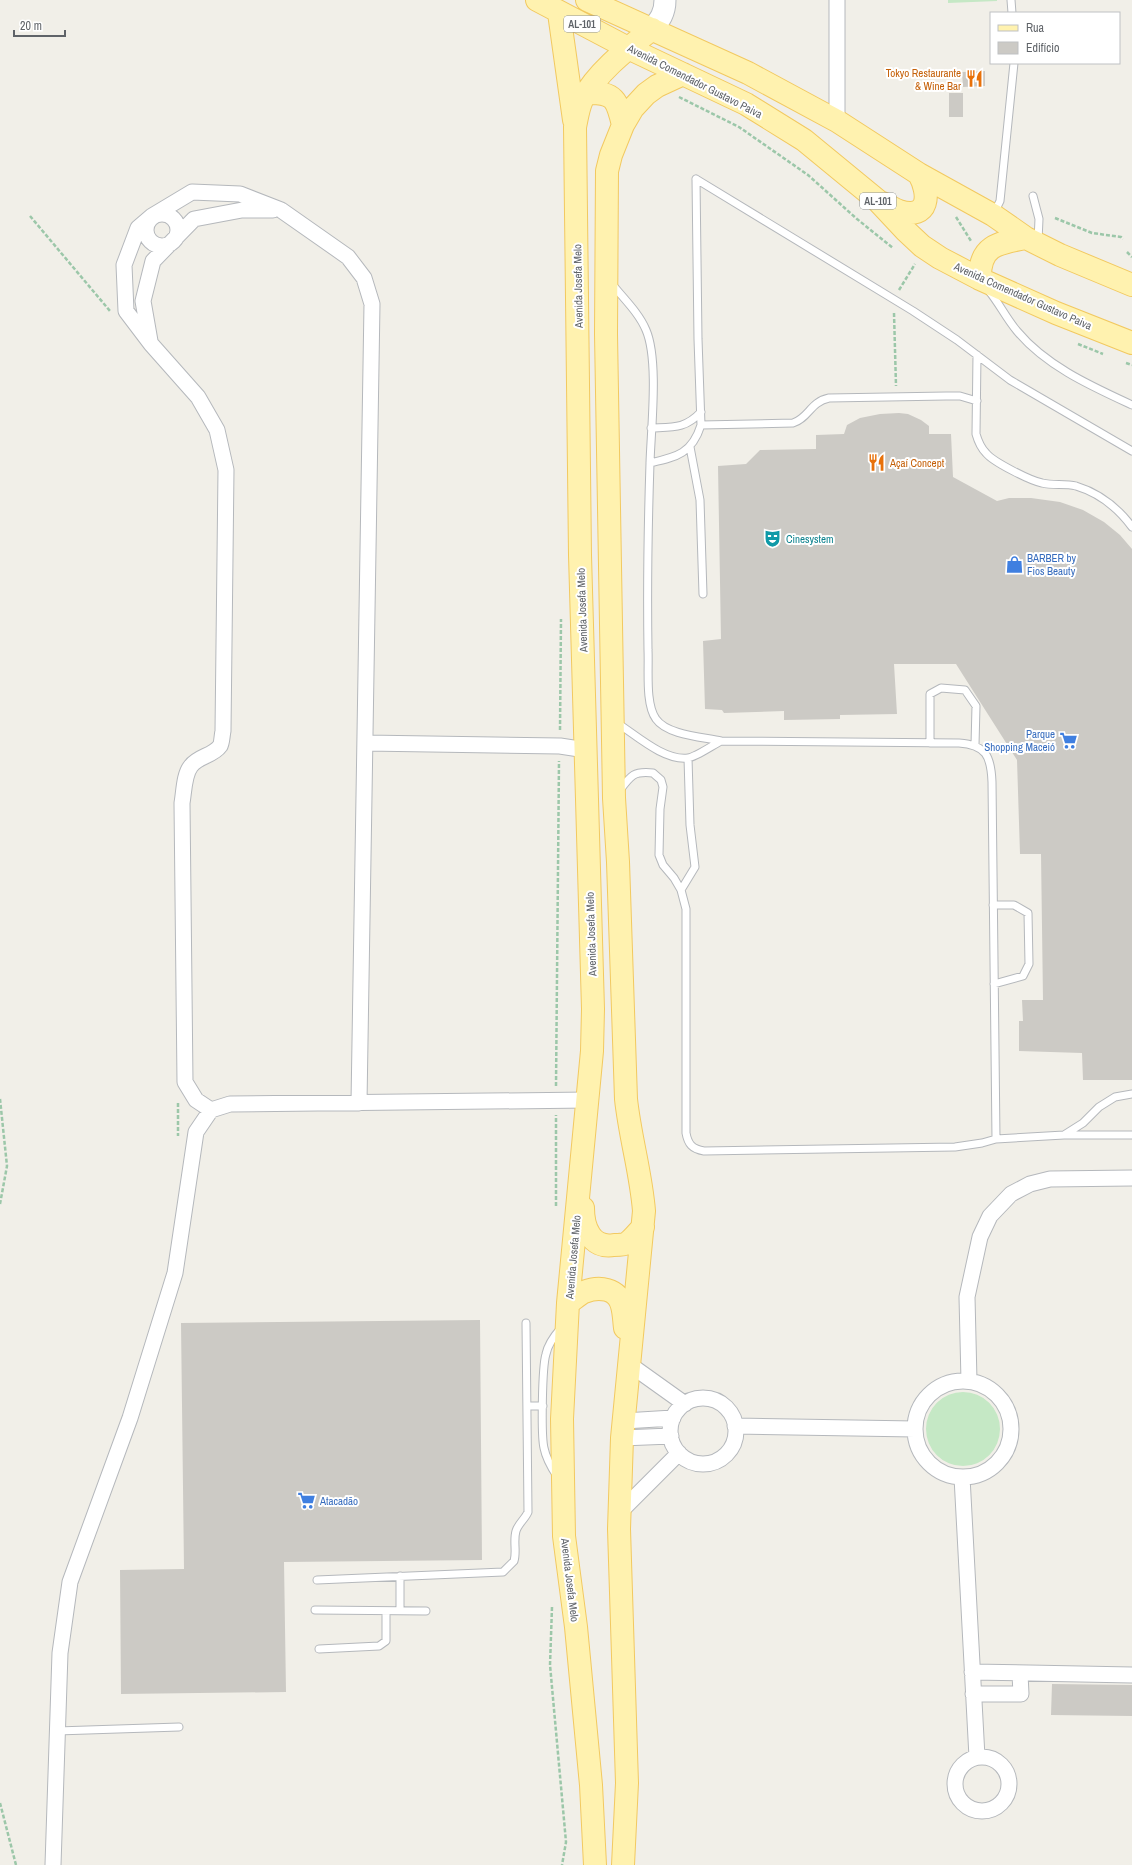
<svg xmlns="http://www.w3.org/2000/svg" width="1132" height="1865" font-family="'Archivo Narrow',sans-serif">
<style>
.green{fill:#c5e8c5}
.building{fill:#cccac5}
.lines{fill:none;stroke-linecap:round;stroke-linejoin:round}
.lane-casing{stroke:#b5b8bc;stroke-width:9}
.street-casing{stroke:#b5b8bc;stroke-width:17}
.secondary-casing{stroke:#b6babf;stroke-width:23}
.primary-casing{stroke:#f2c960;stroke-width:24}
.path{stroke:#9cc7a9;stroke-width:2.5;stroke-dasharray:4 2;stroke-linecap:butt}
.lane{stroke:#fff;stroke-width:7}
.street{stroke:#fff;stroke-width:15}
.secondary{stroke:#fff;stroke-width:21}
.primary{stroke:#fff2af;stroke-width:22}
.labels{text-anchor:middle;stroke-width:4;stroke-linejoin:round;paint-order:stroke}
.shield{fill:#fff;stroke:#8f9295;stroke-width:1}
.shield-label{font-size:10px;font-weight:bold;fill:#5f6368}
.food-label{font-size:11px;fill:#c56008;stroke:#fff;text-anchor:end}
.street-label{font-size:11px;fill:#5f6368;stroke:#fff}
.culture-label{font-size:11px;fill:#0d838f;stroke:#fff;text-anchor:start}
.shop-label{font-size:11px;fill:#366cbe;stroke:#fff;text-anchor:start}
</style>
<rect width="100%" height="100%" fill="#f1efe8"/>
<!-- green -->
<path class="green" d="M948 0H997V1L948 3Z
M926 1429a37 37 0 1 1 74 0a37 37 0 1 1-74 0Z"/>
<!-- building -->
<path class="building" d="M985 71V86L963 87 962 72Z
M949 93H963V117H949Z
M899 413 908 414 921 420 929 426V434H951L953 477 997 501 1009 498H1031L1060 502 1083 510 1104 522 1120 535 1132 549V1080H1083L1082 1053 1019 1051V1021H1023L1022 1000H1043L1041 854H1020L1017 760 956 664H894L897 714 840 715V719L784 720V711L724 713 722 710 705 709 703 641 721 639 718 466 746 464 760 450 816 449V435L844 434 847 425 860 418 880 414Z
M480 1320 482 1560 284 1562 286 1692 121 1694 120 1570 184 1569 181 1323Z
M1052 1684 1132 1685V1716L1051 1715Z"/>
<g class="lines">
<defs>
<path id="lane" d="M1011 0 1012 13
M696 179 913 311 957 340 1010 380 1132 451
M1033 196 1039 219 1038 241
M994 213 1000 201 1014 63
M612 284C624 299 639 313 646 330 659 360 651 429 650 463 648 525 647 588 648 650 649 669 645 704 656 719 667 735 703 737 721 741
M989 291C999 303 1006 318 1017 331 1046 366 1091 386 1132 405
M977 355 976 434C978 441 981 448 986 453 993 462 1031 481 1042 483 1053 486 1065 483 1076 486 1099 493 1118 508 1132 527
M701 425 793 423C809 418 810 402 829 398L946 396H960L977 401
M651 428C673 427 685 429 701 412
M690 447 700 500 703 594
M650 463C676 457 692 454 701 425L698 339 696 179
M617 723C636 735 664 761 688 758 696 757 713 745 721 741L959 743C986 745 991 756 992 782L996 1139 1064 1135 1083 1123 1099 1107 1115 1097 1132 1094
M930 743V694L941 688 965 690 976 706 975 745
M620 790C631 775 634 771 653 773L661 780 663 787 660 809 659 855 663 865 674 878 681 890 686 909V1133C688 1144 692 1149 704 1151L955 1147 982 1143 996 1139
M681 890 695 867 690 825 688 758
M993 905H1014L1028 913 1029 964 1023 976 994 984
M1064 1135H1132
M527 1406H543
M557 1476C551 1467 546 1458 544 1448 541 1435 542 1367 546 1354 548 1344 554 1336 561 1328
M400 1576V1611
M317 1580 503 1572 514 1561C517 1552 513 1541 516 1531 518 1524 525 1519 528 1512L526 1323
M315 1610 426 1611
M319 1649 379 1646 386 1641V1611
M57 1731 179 1727"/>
<path id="street" d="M837 0V121
M146 230a16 16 0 1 1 32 0a16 16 0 1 1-32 0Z
M150 341 143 301 153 261 194 219 242 210H273
M366 743 560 746 586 750
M211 1110 196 1100 185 1082 182 803C184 792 184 774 191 766 198 756 213 756 220 746 222 743 222 735 223 731L226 470 217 430 198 397 151 344 126 311 124 265 138 228 152 216 192 192 240 194 281 210 348 257 364 278 372 304 359 1103
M629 1364 685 1404
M969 1381 967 1297 980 1237 990 1216 1011 1194 1030 1184 1050 1179 1132 1178
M915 1429a48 48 0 1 1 96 0a48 48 0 1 1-96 0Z
M670 1431a33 33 0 1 1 66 0a33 33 0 1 1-66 0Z
M624 1421 673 1418
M735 1426 915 1429
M622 1438 671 1436
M962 1477 977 1757
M620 1512 679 1453
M972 1672 1132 1675
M973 1694H1021L1020 1674
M955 1784a27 27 0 1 1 54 0a27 27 0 1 1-54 0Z
M53 1865 60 1653 70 1582 130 1418 175 1273 196 1132 211 1110 230 1104 588 1100"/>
<path id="secondary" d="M652 29C660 20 665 13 665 0"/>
<path id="primary" d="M537 0 628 48 746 104 804 140 877 200 906 231 922 246 940 258 980 279 1056 313 1132 343
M587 0 748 73 837 121 919 174 993 215 1026 238 1060 255 1132 285
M559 13 574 120
M587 93C615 92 617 100 623 125
M882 203C888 205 893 209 899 211 930 220 930 194 919 174
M980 279C979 246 997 243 1026 238
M583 1208C583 1227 591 1249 614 1245 618 1245 624 1245 627 1243 632 1240 638 1232 643 1227
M568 1303C573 1300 578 1295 584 1292 599 1286 618 1288 622 1306 624 1313 624 1320 625 1328
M595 1865 591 1785 576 1627 564 1536 562 1419 568 1303 592 1051 593 1009 580 555 575 127C577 118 578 109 582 100 597 72 627 49 652 29
M623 1865 627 1783 619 1529 622 1438 644 1211C641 1173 630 1137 626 1099L618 862 614 798 606 334 607 171 611 155 623 125 633 108 646 94 657 86 683 74"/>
</defs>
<!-- lane casing -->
<use href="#lane" class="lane-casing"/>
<!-- street casing -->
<use href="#street" class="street-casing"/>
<!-- secondary casing -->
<use href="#secondary" class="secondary-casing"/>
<!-- primary casing -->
<use href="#primary" class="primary-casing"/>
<!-- path -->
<path class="path" d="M679 97 739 127 808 175 857 219 893 248
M30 216 110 311
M956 217 971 241
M1055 218 1092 233 1121 237 1123 239
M1127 252 1132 257
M899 290 915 264
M894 313 896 386
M1078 344 1103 354
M1126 363 1132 365
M560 730 561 619
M556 1086 559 761
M0 1099 7 1166 0 1204
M178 1103V1136
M556 1206V1115
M552 1607 550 1665 566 1842 562 1865
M0 1803 16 1865"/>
<!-- lane -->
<use href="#lane" class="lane"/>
<!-- street -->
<use href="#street" class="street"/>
<!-- secondary -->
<use href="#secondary" class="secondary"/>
<!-- primary -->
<use href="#primary" class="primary"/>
</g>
<!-- icons -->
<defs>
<symbol id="restaurant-bare" viewBox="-9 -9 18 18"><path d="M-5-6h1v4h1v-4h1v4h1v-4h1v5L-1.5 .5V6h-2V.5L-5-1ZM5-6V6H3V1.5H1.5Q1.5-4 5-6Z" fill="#e8710a" stroke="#fff" stroke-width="2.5" paint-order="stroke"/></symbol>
<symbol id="theatre-bare" viewBox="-9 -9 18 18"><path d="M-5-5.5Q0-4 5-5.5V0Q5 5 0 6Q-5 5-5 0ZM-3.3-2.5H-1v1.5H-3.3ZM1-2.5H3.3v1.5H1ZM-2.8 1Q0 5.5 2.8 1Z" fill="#0f9aa8" stroke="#fff" stroke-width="2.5" paint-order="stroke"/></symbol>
<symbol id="shop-bare" viewBox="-9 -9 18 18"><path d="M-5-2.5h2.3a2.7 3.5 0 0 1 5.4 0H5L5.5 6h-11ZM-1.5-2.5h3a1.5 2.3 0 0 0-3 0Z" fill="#3f7fe0" stroke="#fff" stroke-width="2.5" paint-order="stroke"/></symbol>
<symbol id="supermarket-bare" viewBox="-9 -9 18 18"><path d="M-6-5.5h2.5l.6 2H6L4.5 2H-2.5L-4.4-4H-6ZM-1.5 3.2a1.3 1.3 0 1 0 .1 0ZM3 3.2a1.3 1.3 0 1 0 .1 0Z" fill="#3f7fe0" stroke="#fff" stroke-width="2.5" paint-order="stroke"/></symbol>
</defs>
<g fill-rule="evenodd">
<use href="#restaurant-bare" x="962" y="66" width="25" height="25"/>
<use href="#restaurant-bare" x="864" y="450" width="25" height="25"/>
<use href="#theatre-bare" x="760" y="526" width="25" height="25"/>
<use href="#shop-bare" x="1002" y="552" width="25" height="25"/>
<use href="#supermarket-bare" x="1056" y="728" width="25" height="25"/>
<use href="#supermarket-bare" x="294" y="1488" width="25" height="25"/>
</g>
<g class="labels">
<!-- shield labels -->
<g class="shield">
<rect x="564" y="16" width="36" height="16" rx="3"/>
<rect x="860" y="193" width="36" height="16" rx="3"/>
</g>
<g class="shield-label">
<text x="582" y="28">AL-101</text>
<text x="878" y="205">AL-101</text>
</g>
<!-- food labels -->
<g class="food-label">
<text x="961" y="77">Tokyo Restaurante<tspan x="961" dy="13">&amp; Wine Bar</tspan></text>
<text x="890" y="467" text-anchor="start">Açaí Concept</text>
</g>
<!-- street labels -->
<g class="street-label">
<text transform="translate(695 81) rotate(27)" y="4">Avenida Comendador Gustavo Paiva</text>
<text transform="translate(578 286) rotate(-91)" y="4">Avenida Josefa Melo</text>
<text transform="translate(1023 296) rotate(24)" y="4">Avenida Comendador Gustavo Paiva</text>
<text transform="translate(582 610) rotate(-92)" y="4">Avenida Josefa Melo</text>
<text transform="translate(591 934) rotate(-92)" y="4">Avenida Josefa Melo</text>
<text transform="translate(573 1257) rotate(-85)" y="4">Avenida Josefa Melo</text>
<text transform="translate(570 1580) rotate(83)" y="4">Avenida Josefa Melo</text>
</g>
<!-- culture labels -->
<g class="culture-label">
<text x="786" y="543">Cinesystem</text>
</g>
<!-- shop labels -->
<g class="shop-label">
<text x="1027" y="562">BARBER by<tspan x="1027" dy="13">Fios Beauty</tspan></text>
<text x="1055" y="738" text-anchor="end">Parque<tspan x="1055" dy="13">Shopping Maceió</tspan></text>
<text x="320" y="1505">Atacadão</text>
</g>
</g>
<!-- legend -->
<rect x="990" y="12" width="130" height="52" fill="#ffffff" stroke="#bfc1c3"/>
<rect x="998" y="25" width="20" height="6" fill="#fff2af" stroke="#bfc1c3"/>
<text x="1026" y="32" font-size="12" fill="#5f6368">Rua</text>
<rect x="998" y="42" width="20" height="12" fill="#cccac5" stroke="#bfc1c3"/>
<text x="1026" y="52" font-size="12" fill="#5f6368">Edifício</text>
<!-- scale -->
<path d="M14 30v6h51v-6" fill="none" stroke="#5f6368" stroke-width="2"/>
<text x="20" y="30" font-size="12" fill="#5f6368" stroke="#ffffff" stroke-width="3" paint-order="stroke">20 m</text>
</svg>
